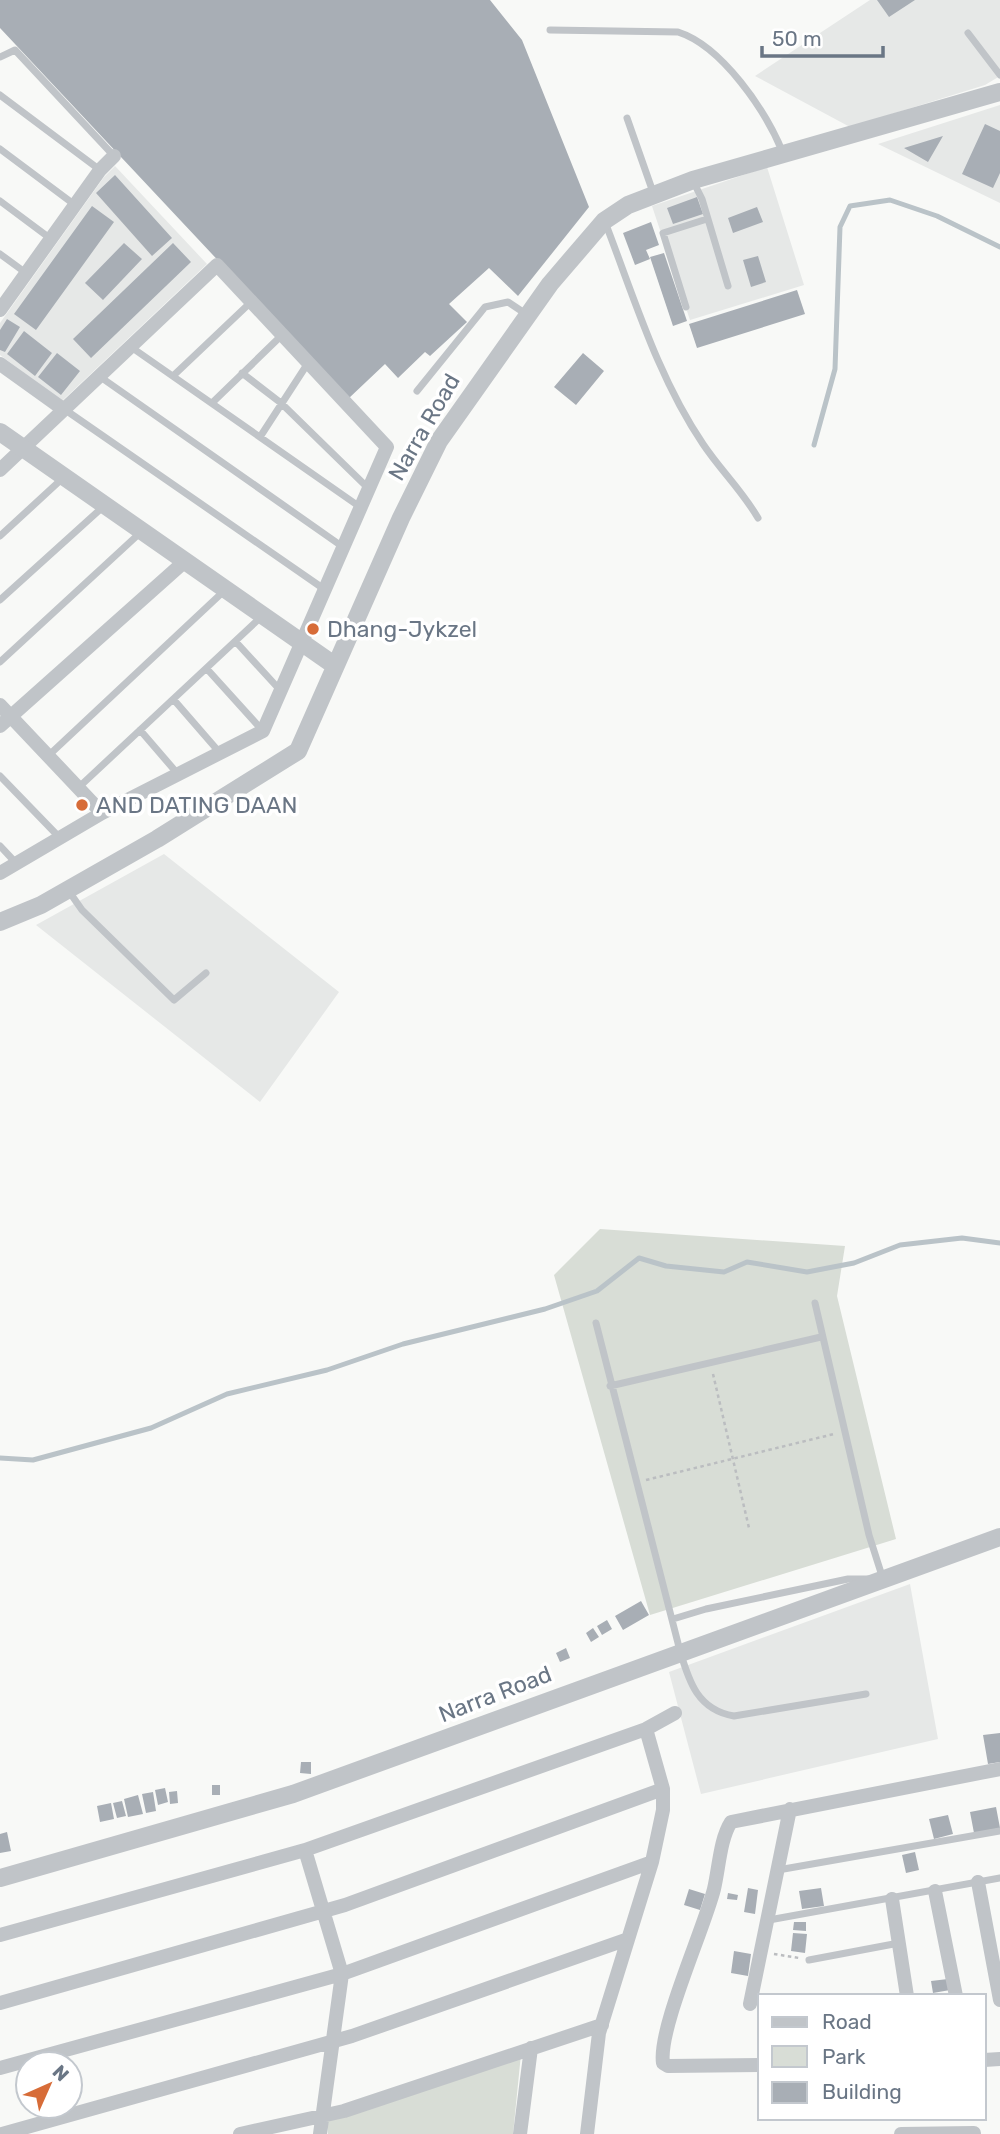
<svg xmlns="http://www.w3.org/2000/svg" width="1000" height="2134" font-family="Rubik,sans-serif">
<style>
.built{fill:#e6e8e7}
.green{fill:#d8ddd6}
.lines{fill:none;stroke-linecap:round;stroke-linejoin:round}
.stream{stroke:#bac3c8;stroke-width:5}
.building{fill:#a8aeb5}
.path{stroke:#bbbdc0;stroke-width:2.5;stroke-dasharray:3.5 3.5;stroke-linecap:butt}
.service{stroke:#c0c4c8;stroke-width:7}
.minor{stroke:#c0c4c8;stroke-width:14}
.tertiary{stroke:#c0c4c8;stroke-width:18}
.poi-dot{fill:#d76c38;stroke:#fff;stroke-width:2.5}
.labels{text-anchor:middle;stroke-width:7;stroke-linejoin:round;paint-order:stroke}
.street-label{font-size:23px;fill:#6a7685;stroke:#fff}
.poi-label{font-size:23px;fill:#6a7685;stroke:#fff;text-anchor:start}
</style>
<rect width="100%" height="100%" fill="#f8f9f7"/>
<!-- built -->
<path class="built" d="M870 0H1000V76L985 85 850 127 755 76Z
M1000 105V203L878 144Z
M115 166 207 264 62 401 0 355V323L104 177Z
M767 167 804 285 690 320 652 206Z
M164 854 339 992 260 1102 36 925Z
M910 1584 938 1739 701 1794 669 1672Z"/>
<!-- green -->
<path class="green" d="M600 1229 845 1246 837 1296 896 1539 650 1615 554 1275Z
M521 2054 513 2134H328L327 2121Z"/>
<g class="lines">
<!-- stream -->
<path class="stream" d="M814 445 835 369 840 227 850 206 890 200 937 216 1000 247
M0 1458 33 1460 151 1428 227 1394 327 1370 403 1344 545 1309 597 1291 639 1258 666 1266 724 1272 747 1262 807 1272 854 1263 900 1245 962 1238 1000 1243"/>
</g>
<!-- building -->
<path class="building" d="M0 0H490L522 40 589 207 518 296 489 268 449 304 467 322 430 356 425 352 398 378 385 364 348 399 0 28Z
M877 0H915L889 17Z
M985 124 1000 131V173L993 188 962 174Z
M943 136 928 162 904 148Z
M115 175 172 238 152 256 96 193Z
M697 197 703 214 673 224 667 208Z
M92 206 114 222 36 330 14 314Z
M757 207 763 222 733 233 728 218Z
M651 222 659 245 646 250 650 259 635 265 623 233Z
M124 243 142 259 103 300 85 283Z
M173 243 191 262 91 358 73 339Z
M664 253 687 321 673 326 650 257Z
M758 256 766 282 751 287 743 260Z
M797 290 805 314 697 348 689 324Z
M7 319 20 327 5 352 0 350V330Z
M24 331 52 353 35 376 7 354Z
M57 353 80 371 61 395 38 377Z
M583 353 604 371 576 405 554 387Z
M641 1601 649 1615 623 1630 615 1616Z
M607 1620 612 1629 602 1635 597 1626Z
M593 1628 599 1637 591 1642 586 1633Z
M566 1648 570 1658 560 1662 556 1653Z
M542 1671 547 1676 543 1681 537 1676Z
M524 1679 529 1691 523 1694 517 1682Z
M1000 1733V1762L988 1764 983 1735Z
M301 1762H311V1774L300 1773Z
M212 1785H220V1795H212Z
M165 1788 168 1802 158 1805 155 1790Z
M177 1791 178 1803 170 1804 169 1792Z
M153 1792 156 1811 146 1813 142 1794Z
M138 1795 143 1814 128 1817 124 1799Z
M122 1801 126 1816 117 1818 113 1803Z
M111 1803 114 1819 100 1822 97 1806Z
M996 1807 1000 1828 974 1833 970 1812Z
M948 1815 953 1834 934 1839 929 1819Z
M7 1832 11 1851 0 1853V1834Z
M915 1852 919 1870 906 1873 902 1855Z
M748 1888 758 1890 755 1914 744 1912Z
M821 1888 824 1906 802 1909 799 1891Z
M689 1889 705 1894 700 1910 684 1905Z
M728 1893 738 1895 737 1900 727 1899Z
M794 1922H806V1931L793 1930Z
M793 1933 807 1934 805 1953 791 1951Z
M734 1951 751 1954 748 1976 731 1973Z
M948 1979 950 1990 933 1993 931 1981Z"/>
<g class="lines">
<!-- path -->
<path class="path" d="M713 1374 749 1528
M646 1480 834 1434
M774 1954 799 1958"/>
<!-- service -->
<path class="service" d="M550 30 678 32C722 46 766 111 783 153
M968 33 1000 75
M0 57 15 50 114 156
M0 95 100 170
M627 118 654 195
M0 149 75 205
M693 181 702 199 728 286
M0 201 51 239
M605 222C634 297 658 378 703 444 721 471 741 489 758 518
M0 254 26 273
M686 307 663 233 707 219
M131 347 360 507
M242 373 281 403 368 488
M99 376 343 547
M173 376 251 302
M417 391 485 307 508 302 526 314
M212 403 282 335
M64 409 324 589
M260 437 308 363
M0 536 64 477
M0 600 104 506
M236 642 280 690
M0 662 141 532
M207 669 263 731
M174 700 220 753
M140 730 177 773
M48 756 224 591
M0 776 60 838
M78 788 261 617
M0 846 16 863
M68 890 82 910 174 1000 206 973
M815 1303 869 1535 883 1579
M596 1323 680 1651C689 1682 698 1710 734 1716L866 1694
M610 1386 821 1337
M673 1619 706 1609 848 1579H869
M778 1870 1000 1831
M769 1920 1000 1878
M809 1960 899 1943"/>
<!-- minor -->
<path class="minor" d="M0 310 100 170 114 156
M0 364 63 409
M0 470 217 265 387 447 263 731 102 813 0 873
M0 705 102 813
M0 726 184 562
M305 1850 342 1974 320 2134
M978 1882 1000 2000
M935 1891 956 1996
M892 1899 907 1996
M0 1935 305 1850 646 1729 675 1713
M0 2003 345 1905 663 1789
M750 2004 790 1809
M984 2060 1000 2059
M760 2065 668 2066 663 2063C658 2029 704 1929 714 1889 719 1868 720 1839 731 1822L1000 1769
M0 2068 342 1974 652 1862
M2 2134 352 2036 628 1939
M240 2134 344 2111 602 2025
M520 2134 531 2048
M587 2134 599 2033 652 1862 663 1810V1789L646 1729
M901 2134 974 2133"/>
<!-- tertiary -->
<path class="tertiary" d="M0 432 334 665
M0 922 41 905 157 839 298 751 401 518 439 441 550 284 604 221 628 205 693 180 1000 92
M0 1878 293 1794 1000 1537"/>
</g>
<!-- markers -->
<g class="poi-dot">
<circle cx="313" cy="629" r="7"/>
<circle cx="82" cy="805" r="7"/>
</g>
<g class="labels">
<!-- street labels -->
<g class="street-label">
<text transform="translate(424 427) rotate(-60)" y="8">Narra Road</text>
<text transform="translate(495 1694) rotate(-21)" y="8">Narra Road</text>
</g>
<!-- poi labels -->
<g class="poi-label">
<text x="327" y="637">Dhang-Jykzel</text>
<text x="96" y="813">AND DATING DAAN</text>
</g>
</g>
<!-- legend -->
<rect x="758" y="1994" width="228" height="126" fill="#ffffff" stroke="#c3c8ce" stroke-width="2"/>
<rect x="772" y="2017" width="35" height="10" fill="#c0c4c8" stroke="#c3c8ce" stroke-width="2"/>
<text x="822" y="2029" font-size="21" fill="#6a7685">Road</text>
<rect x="772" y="2046" width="35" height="21" fill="#d8ddd6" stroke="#c3c8ce" stroke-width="2"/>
<text x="822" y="2064" font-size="21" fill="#6a7685">Park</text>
<rect x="772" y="2082" width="35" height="21" fill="#a8aeb5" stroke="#c3c8ce" stroke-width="2"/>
<text x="822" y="2099" font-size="21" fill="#6a7685">Building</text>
<!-- north arrow -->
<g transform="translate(49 2085) rotate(45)"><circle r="33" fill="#ffffff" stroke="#c3c8ce" stroke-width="2"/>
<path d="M0-5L12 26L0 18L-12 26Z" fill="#d76c38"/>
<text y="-10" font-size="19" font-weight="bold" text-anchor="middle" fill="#6a7685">N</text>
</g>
<!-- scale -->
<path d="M762 46v10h121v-10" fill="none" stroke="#6a7685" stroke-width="3.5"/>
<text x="772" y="46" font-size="21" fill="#6a7685" stroke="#ffffff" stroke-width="5" paint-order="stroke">50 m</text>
</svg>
